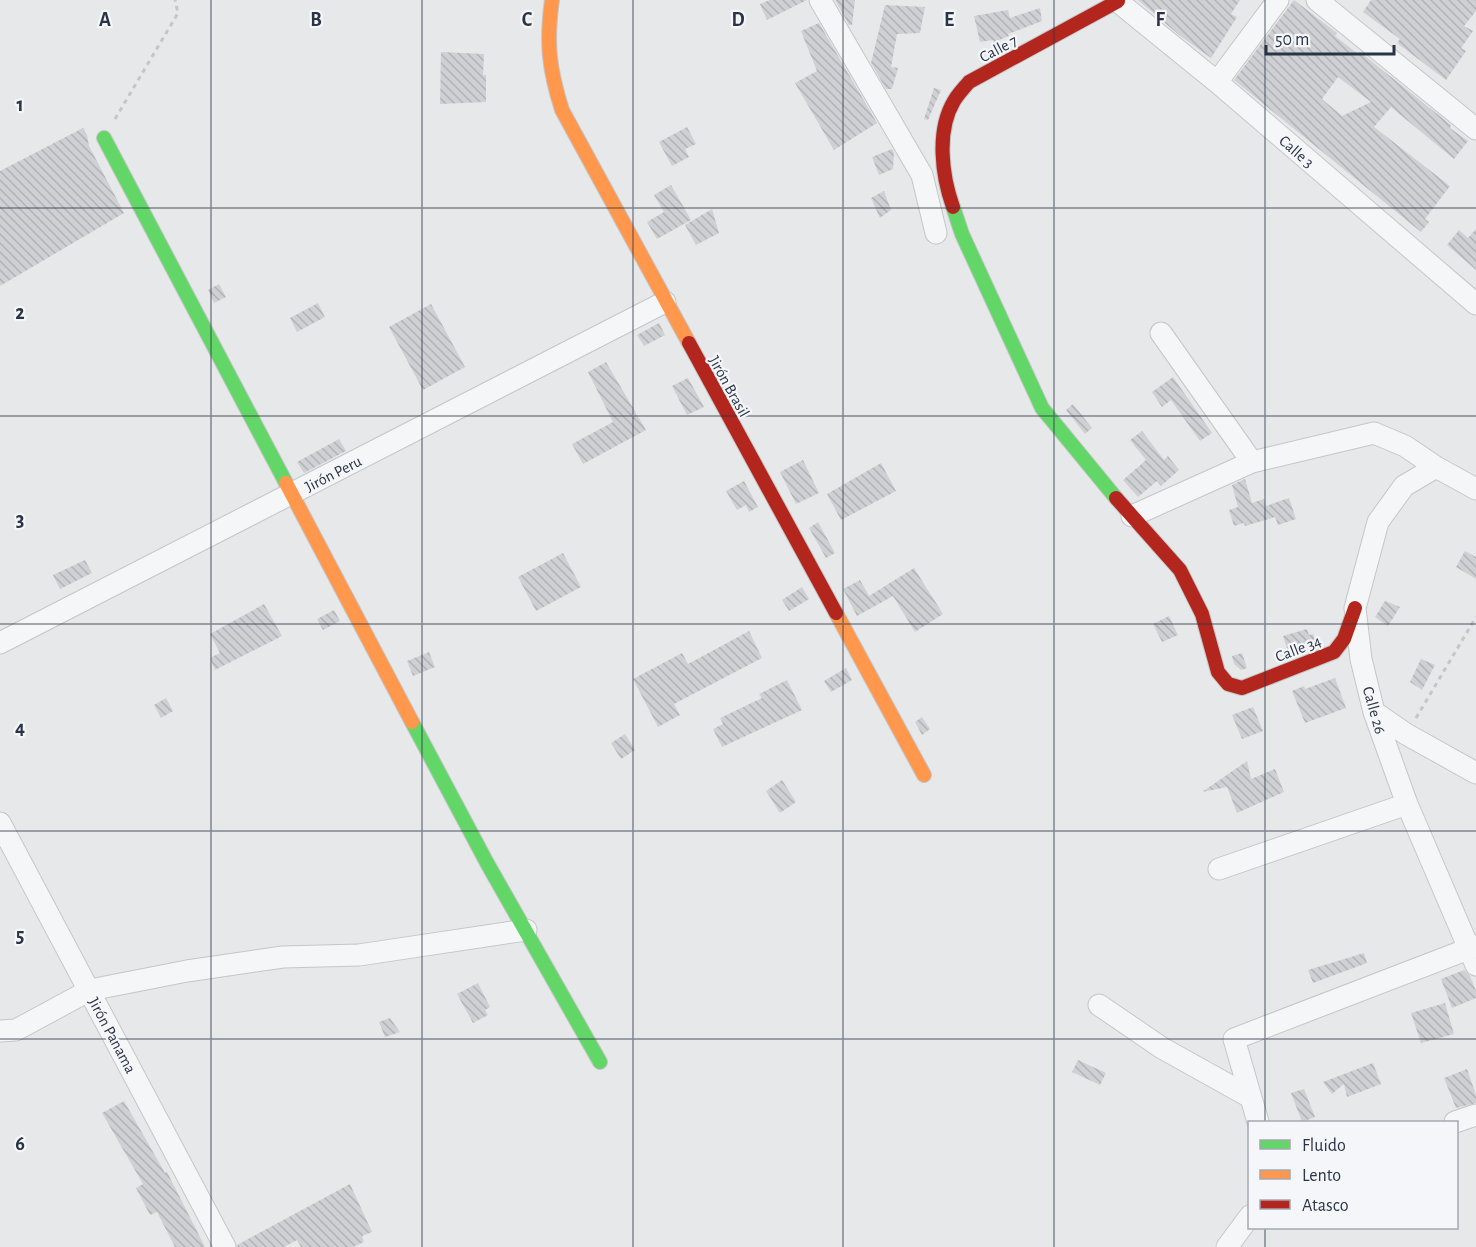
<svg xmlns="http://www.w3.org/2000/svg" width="1476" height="1247" font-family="'Alegreya Sans',sans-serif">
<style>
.building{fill:url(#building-back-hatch);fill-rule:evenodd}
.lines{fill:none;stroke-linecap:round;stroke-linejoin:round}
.street-casing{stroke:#c4c6c8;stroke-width:23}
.fast-casing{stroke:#c4c6c8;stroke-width:16}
.slow-casing{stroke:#c4c6c8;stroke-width:16}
.jam-casing{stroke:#c4c6c8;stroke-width:16}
.path{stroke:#c5c6ca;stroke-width:3;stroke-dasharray:4.5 4.5;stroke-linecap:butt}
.street{stroke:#f5f6f7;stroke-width:21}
.fast{stroke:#63d668;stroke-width:14}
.slow{stroke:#ff974d;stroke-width:14}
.jam{stroke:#b3261e;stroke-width:14}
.grid{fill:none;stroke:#2b3445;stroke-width:1.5;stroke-opacity:0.55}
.labels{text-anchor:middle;stroke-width:4.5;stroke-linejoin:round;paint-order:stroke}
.street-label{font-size:16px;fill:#2b3445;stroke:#f4f6f9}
.grid-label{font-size:20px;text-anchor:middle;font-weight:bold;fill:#2b3445;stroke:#f4f6f9;stroke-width:4.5;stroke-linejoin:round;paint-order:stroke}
</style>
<defs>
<pattern id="building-back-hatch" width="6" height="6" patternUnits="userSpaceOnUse" patternTransform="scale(1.5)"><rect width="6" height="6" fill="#ced0d3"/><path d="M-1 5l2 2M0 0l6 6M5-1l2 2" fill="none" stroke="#b1b3b6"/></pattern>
</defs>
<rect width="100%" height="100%" fill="#e6e8ea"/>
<!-- building -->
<path class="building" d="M770 0H807L767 20 760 4Z
M835 0H855L852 25H849Z
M1138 0H1240L1231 14 1237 17 1211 58 1179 35Z
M1294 0 1337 33 1335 36 1358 54 1360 52 1451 125 1450 128 1468 141 1454 159 1391 107 1374 127 1450 186 1425 219 1429 222 1421 232 1234 80ZM1338 77 1371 102 1342 116 1322 99Z
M1371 0H1476V11L1464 26 1473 31 1461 48 1466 51 1446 80 1397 43 1400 39 1363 12Z
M885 5 925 7 920 33 897 34 891 67 898 68 892 89H886L871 63Z
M1040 8 1042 21 1008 34 1009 36 994 42 993 40 980 42 974 16 1008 10 1010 18Z
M819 23 877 123 834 150 795 83 817 71 801 31Z
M441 52 484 54 483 75H486V102L440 104Z
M934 88 941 90 928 120 924 119Z
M687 127 696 144 685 149 689 157 672 166 659 142Z
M83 128 87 135 89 146 124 213 0 286V171Z
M892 149 894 153 893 169 879 175 872 157Z
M671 185 691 220 657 239 647 222 664 212 654 195Z
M884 191 891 210 880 218 871 198Z
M712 209 719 233 696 245 685 225Z
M1476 229V270L1447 245 1459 230 1468 238Z
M219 284 226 297 214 303 208 290Z
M318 303 325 317 297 332 290 318Z
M431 304 465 367 423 390 389 327Z
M659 323 665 335 644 346 637 335Z
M606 362 646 430 583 464 572 444 613 422 588 372Z
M1173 377 1212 433 1200 441 1171 400 1162 407 1152 392Z
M688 378 704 407 687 415 672 386Z
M1073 404 1092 428 1085 434 1066 410Z
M1142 431 1164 460 1168 456 1179 470 1161 486 1157 481 1138 497 1123 480 1146 460 1130 440Z
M339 439 346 451 304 473 297 462Z
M803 460 819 493 796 504 780 472Z
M881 463 896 491 841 520 827 494Z
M1245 479 1252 503 1264 499 1266 506 1289 498 1296 519 1278 525 1275 517 1245 526 1244 523 1234 526 1229 510 1238 507 1232 485Z
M744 481 758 507 749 512 746 505 737 510 726 491Z
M818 522 835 553 826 558 809 528Z
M1465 551 1476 557V579L1456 567Z
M563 553 581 587 536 611 518 577Z
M85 560 92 573 60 589 53 575Z
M914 568 943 614 915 632 893 596 857 616 843 589 860 580 869 596Z
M802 587 809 599 789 611 782 600Z
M1385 601 1400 607 1388 626 1375 617Z
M264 604 282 636 215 670 210 658 220 653 210 634Z
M334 610 340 621 323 630 317 619Z
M1169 616 1178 635 1162 642 1153 624Z
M1307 629 1309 635 1313 634 1316 641 1288 651 1283 636Z
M749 631 762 658 674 704 680 715 658 727 633 679 682 653 688 664Z
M429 652 435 667 413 676 407 661Z
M1242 653 1247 668 1241 670 1234 664 1232 656Z
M1421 659 1435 665 1422 690 1410 682Z
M846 668 852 680 831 692 824 681Z
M1335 678 1346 708 1305 723 1292 691 1304 686 1305 689Z
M787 680 802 710 722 747 713 729 723 724 720 718 762 698 759 694Z
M166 698 173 711 161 718 154 705Z
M1253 707 1263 731 1242 739 1232 715Z
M922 717 930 729 922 735 915 722Z
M625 734 635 750 621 759 611 743Z
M1247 761 1251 779 1275 769 1284 792 1237 813 1227 787 1202 792Z
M782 780 796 802 780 813 766 791Z
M1364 953 1367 963 1313 983 1308 970Z
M1464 970 1470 976 1476 991V998L1452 1008 1441 979Z
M478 983 490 1007 485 1010 488 1015 473 1023 457 994Z
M1445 1003 1454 1034 1421 1043 1411 1013Z
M390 1018 400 1032 385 1037 379 1022Z
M1078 1060 1106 1073 1100 1085 1072 1072Z
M1373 1063 1381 1084 1347 1097 1344 1084 1332 1094 1323 1082Z
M1467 1069 1476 1095V1103L1456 1108 1444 1078Z
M1304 1089 1315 1117 1302 1122 1291 1093Z
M124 1101 165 1173 167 1172 205 1247H175L157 1212 150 1215 136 1188 143 1184 102 1113Z
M350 1184 372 1232 362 1236 364 1242 353 1247H301L297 1240 284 1247H238L237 1245Z"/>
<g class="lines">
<defs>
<path id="street" d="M820 0 922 175 936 233
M1116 0 1217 82 1476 304
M1317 0 1476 129
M1217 82 1278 0
M1161 333 1252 462
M1436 467 1404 486 1378 522 1355 608 1361 659 1374 712 1407 804 1476 965
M1132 516 1252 462 1374 433 1405 446 1436 467 1476 489
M0 643 665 302
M1374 712 1406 734 1476 773
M0 823 225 1247
M1219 869 1407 804
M1099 1005 1162 1048 1250 1097
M0 1031 16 1030 90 990 187 971 283 957 359 955 526 930
M1258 1122 1234 1039 1476 946
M1455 1122 1476 1115
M1227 1247 1250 1216"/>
<path id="fast" d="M104 138 286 483
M953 207 962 234 1042 408 1116 498
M412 722 487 863 600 1062"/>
<path id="slow" d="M552 0C546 43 549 69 562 110L689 343
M286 483 412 722
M836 613 924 775"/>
<path id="jam" d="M953 207C942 176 936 131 954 101 958 94 964 88 969 82L1118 1
M689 343 836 613
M1116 498 1180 570 1202 614 1218 672 1228 684 1242 688 1334 652 1344 639 1355 608"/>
</defs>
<!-- street casing -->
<use href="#street" class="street-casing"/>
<!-- fast casing -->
<use href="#fast" class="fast-casing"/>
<!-- slow casing -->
<use href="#slow" class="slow-casing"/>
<!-- jam casing -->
<use href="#jam" class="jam-casing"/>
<!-- path -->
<path class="path" d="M115 119 178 13 175 0
M1416 718 1476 617"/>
<!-- street -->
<use href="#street" class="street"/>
<!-- fast -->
<use href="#fast" class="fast"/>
<!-- slow -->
<use href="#slow" class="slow"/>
<!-- jam -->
<use href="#jam" class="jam"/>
</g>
<!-- grid -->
<path class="grid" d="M211 0V1247M422 0V1247M633 0V1247M843 0V1247M1054 0V1247M1265 0V1122M0 208H1476M0 416H1476M0 624H1476M0 831H1476M0 1039H1476M1265 1228V1247"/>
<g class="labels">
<!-- street labels -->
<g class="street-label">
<text transform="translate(998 48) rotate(-28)" y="6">Calle 7</text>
<text transform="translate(1297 151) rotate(41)" y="6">Calle 3</text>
<text transform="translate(730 386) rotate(61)" y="6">Jirón Brasil</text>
<text transform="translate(333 473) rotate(-27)" y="6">Jirón Peru</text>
<text transform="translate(1298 648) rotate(-21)" y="6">Calle 34</text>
<text transform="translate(1375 710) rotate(74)" y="6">Calle 26</text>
<text transform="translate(113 1035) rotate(62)" y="6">Jirón Panama</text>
</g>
</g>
<g class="grid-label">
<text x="105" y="26">A</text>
<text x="316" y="26">B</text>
<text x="527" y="26">C</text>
<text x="738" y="26">D</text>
<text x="949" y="26">E</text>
<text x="1160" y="26">F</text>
<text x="20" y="111">1</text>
<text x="20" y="319">2</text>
<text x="20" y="526">3</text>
<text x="20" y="734">4</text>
<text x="20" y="942">5</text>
<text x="20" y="1150">6</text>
</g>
<!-- legend -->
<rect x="1248" y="1121" width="210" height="108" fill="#f4f6f9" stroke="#a4a8b1" stroke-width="1.5"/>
<rect x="1260" y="1140" width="30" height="9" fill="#63d668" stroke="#a4a8b1" stroke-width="1.5"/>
<text x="1302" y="1151" font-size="18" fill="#2b3445">Fluido</text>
<rect x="1260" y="1170" width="30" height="9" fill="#ff974d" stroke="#a4a8b1" stroke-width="1.5"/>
<text x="1302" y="1181" font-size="18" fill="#2b3445">Lento</text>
<rect x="1260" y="1200" width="30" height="9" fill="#b3261e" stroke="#a4a8b1" stroke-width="1.5"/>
<text x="1302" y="1211" font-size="18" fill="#2b3445">Atasco</text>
<!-- scale -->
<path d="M1266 45v9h128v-9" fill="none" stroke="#2b3445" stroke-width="3"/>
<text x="1275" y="45" font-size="18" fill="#2b3445" stroke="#f4f6f9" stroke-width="4.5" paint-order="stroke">50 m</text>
</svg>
